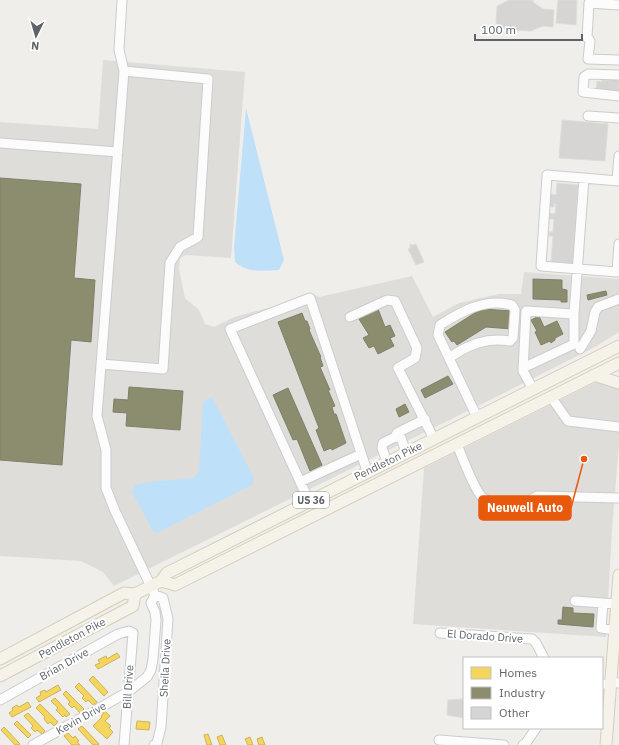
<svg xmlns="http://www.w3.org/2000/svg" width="619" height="745" font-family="'IBM Plex Sans',sans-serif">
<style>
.industrial{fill:#dfddda}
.water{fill:#bfe0f9}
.homes{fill:#f6d55c;stroke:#c9b360}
.industry{fill:#8c8c6e;stroke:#7e806c}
.building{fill:#d6d5d3;stroke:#deddd9}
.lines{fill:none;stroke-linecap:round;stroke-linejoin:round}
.minor-casing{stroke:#cbcccc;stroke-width:11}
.major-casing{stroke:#d7ceb8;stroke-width:13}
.minor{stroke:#fdfcfc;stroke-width:9}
.major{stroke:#f4f2e9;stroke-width:11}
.labels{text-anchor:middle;stroke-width:4;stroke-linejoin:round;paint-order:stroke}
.shield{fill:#fff;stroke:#8f9295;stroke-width:1}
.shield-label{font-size:10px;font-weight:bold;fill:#5f6368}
.street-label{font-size:11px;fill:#5f6368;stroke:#fff}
.leader{fill:none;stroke:#e8590c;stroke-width:1.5}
.callout-dot{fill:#e8590c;stroke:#fff;stroke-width:1.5}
.callout{fill:#e8590c;stroke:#e8590c;stroke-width:1.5}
.callout-label{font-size:12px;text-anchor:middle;font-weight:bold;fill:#fff}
</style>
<rect width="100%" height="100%" fill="#efeeea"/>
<!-- industrial -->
<path class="industrial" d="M103 60 245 72 231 258 186 255 180 258 179 269 185 298 199 310 205 324 214 327 234 317 316 295 319 297 412 276 433 317 459 303 499 294H521L524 272 619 279V332L595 347 498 396 114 586 103 572 81 561 0 556V122L98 129Z
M600 380 619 386V445L612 529 606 637 413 624 424 468Z"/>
<!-- water -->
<path class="water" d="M246 108 284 260 279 270C263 271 247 273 235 262L234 247Z
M212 397 254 478 252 485 157 533 153 531 132 492 135 485 148 482 194 478 199 470 203 402Z"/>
<!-- homes -->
<path class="homes" d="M117 653 120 657 98 669 95 665 100 663 98 660 106 656 107 659Z
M93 676 108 692 104 696 89 680Z
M79 683 97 702 93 705 88 700 86 702 82 698 84 696 75 687Z
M58 685 61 690 39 702 36 698 41 695 40 692 45 690 46 692Z
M66 691 84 709 80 713 74 706 72 708 68 704 70 702 63 694Z
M55 698 70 714 66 717 65 715 63 717 56 710 58 708 51 701Z
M28 702 31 707 12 717 9 713 13 710 12 708 17 705 19 707Z
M40 704 58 722 54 726 50 722 48 724 44 719 45 717 36 708Z
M105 711 110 716 105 721 111 726 109 728 113 732 107 739 93 726 102 717 101 716Z
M28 713 45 731 42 734 37 730 35 732 31 728 33 726 24 716Z
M17 721 31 735 28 738 14 724Z
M137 721 150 722 149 730 136 729Z
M82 726 99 744 98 745H93L78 729Z
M4 727 20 744 19 745H15L1 730Z
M68 733 73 738 75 736 79 741 77 742 80 745H72L64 736Z
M208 734 212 745H207L204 735Z
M222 735 226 745H220L217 737Z
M250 737 253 745H248L245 739Z
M262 737 265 745H259L257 739Z"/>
<!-- industry -->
<path class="industry" d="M0 178 81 184 74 278 95 280 91 342 71 340 62 465 0 460Z
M533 279 562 280V289L567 290V302H561V300L533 299Z
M606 291 607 295 588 300 587 295Z
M378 309 385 327 390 325 395 336 390 338 394 346 378 354 374 346 369 348 363 338 369 335 359 319Z
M481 309 513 311 512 329 486 327 457 345 454 341 452 342 445 332Z
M302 313 305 321H307L310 329 309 330 321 357H320L323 366 320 367 330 390H328L335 406 332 407 334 414H336L346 443 332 450 331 448 324 451 316 430 319 428 278 322Z
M539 316 544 327 557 321 563 334 555 338V340L551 343 550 341 541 345 535 332 537 331 531 320Z
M448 376 453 384 425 398 421 390Z
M129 387 183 391 180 430 126 426 127 413 113 412 114 399 128 400Z
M288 388 322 465 310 471 297 439 293 440 273 395Z
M405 404 409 412 399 417 396 409Z
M563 607 573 608V613L594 614 593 627 558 624V620H562Z"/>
<!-- building -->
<path class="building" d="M509 0H533V2L543 9 554 10 553 27 543 26 531 31 507 30 496 23 497 6Z
M558 0H577L576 25 556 23Z
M610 78 619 79V93L596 89 597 81 602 82V80H610Z
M562 120 608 124 605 161 559 158Z
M557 183 578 185 573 265 551 263 553 236H549V232H553L554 219H548V213L555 214 556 204H554V207H550L551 194 556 195Z
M410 244H411L412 245 416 244 424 262 416 265 408 249 410 248Z
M463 699 464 718 447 715 448 700Z"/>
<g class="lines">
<defs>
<path id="minor" d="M122 0 119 50 124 71
M619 5 589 3 587 37 590 41 588 59 619 60
M619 75 588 74 584 77 583 92 619 96
M588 116 619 118
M0 143 118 152
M617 180 619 156
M619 181 547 175 541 266 617 272 619 244
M350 317 387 300 395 301 417 348 415 358 398 368 434 439
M580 349 591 331 595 312 598 307 619 299
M449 358C468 345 486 337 510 341L513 338 515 310 512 305C485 298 462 311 440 325L438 335 477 417
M523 368 574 344V314
M533 389 523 371 526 311 574 314 584 178
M551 397 568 421 619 427
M395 437 397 433 425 419
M457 444C461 455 476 493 483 498 491 504 517 506 526 502 530 501 533 498 537 496L619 498
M387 462 382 448 383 443 395 437 401 438 406 452
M300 482 361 454
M309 501 230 329 310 298 367 471
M575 601 617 604
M603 603 601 628 615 630
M440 633 532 639 536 643 544 658
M610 682 619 683
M602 684H610
M0 700 118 634 129 631 133 633 124 745
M439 740 504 745
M33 745 128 692 147 677 151 670 153 659 156 620 155 612 151 603 155 595 115 511 106 488V450L97 416 124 71 208 79 198 237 180 247 170 263 163 369 101 364
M154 745 157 743 161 727 168 619 163 598 155 595
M523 745 526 743 536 728"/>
<path id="major" d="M594 375 619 383
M161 581 175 585 619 363
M0 659 124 593 135 594 161 581 167 573 619 346
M0 676 133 606 135 594
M606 745 619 575"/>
</defs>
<!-- minor casing -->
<use href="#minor" class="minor-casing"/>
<!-- major casing -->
<use href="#major" class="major-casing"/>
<!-- minor -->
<use href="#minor" class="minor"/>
<!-- major -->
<use href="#major" class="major"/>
</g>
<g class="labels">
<!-- shield labels -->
<rect class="shield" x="293" y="492" width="36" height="16" rx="3"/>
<g class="shield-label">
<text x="311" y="504">US 36</text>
</g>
<!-- street labels -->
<g class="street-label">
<text transform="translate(388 461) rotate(-26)" y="4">Pendleton Pike</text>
<text transform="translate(485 636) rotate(4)" y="4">El Dorado Drive</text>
<text transform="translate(72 638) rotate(-28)" y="4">Pendleton Pike</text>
<text transform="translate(64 664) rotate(-29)" y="4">Brian Drive</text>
<text transform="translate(165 668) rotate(-87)" y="4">Sheila Drive</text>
<text transform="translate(128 687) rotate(-86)" y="4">Bill Drive</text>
<text transform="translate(81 718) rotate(-29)" y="4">Kevin Drive</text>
</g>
</g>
<!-- callouts -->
<path class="leader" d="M584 459L571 508"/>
<circle class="callout-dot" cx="584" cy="459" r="4"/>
<rect class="callout" x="479" y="496" width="92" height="24" rx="4"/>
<g class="callout-label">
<text x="525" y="512">Neuwell Auto</text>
</g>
<!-- legend -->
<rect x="463" y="657" width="140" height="72" fill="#ffffff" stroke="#bfc1c3"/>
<rect x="471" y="667" width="20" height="12" fill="#f6d55c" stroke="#bfc1c3"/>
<text x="499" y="677" font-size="12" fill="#5f6368">Homes</text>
<rect x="471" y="687" width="20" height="12" fill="#8c8c6e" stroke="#bfc1c3"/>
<text x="499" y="697" font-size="12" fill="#5f6368">Industry</text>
<rect x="471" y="707" width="20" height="12" fill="#d6d5d3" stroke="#bfc1c3"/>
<text x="499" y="717" font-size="12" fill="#5f6368">Other</text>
<!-- north arrow -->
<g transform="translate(36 36) rotate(185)" stroke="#ffffff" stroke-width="3" paint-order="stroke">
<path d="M0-3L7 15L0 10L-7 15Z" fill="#5f6368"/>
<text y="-6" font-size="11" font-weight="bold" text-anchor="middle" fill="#5f6368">N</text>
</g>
<!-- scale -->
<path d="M475 34v6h107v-6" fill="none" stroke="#5f6368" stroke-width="2"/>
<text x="481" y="34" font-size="12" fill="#5f6368" stroke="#ffffff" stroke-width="3" paint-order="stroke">100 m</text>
</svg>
